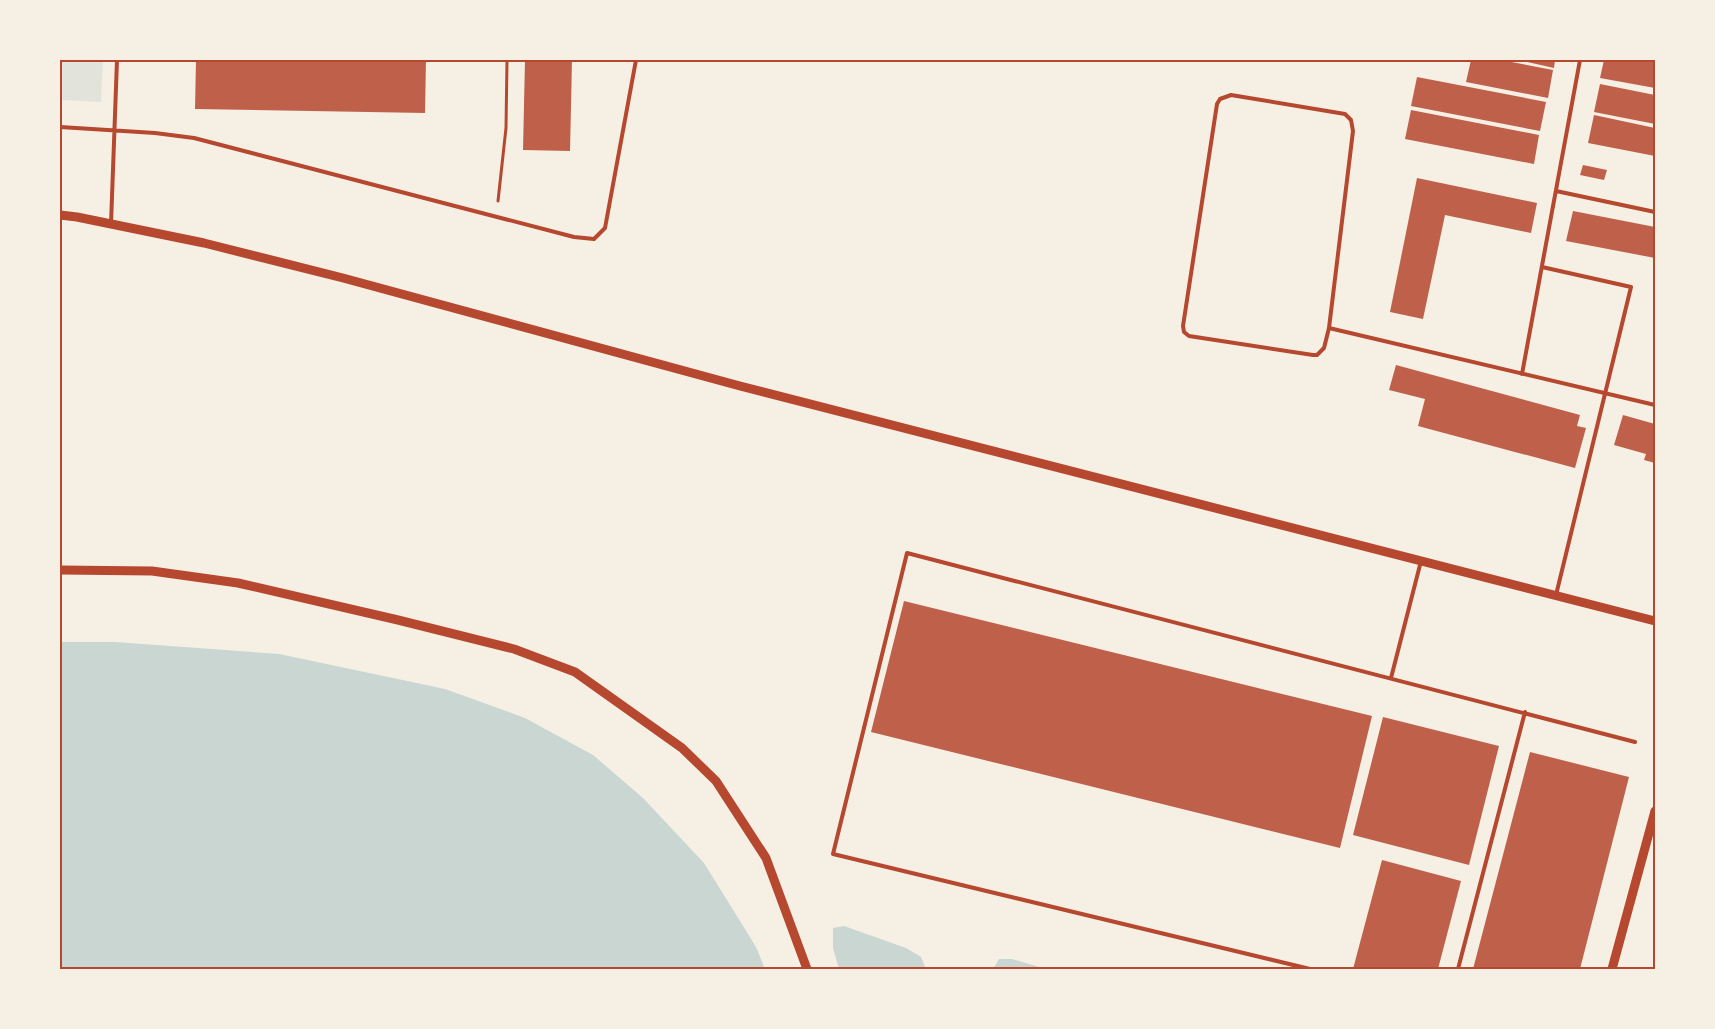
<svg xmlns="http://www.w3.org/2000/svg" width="1715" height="1029" font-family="'Exo 2',sans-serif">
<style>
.green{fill:#e2e4dc}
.water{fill:#c9d6d2}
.building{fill:#bf614a}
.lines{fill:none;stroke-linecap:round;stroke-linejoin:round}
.path{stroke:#b5482f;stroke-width:3}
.service{stroke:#b5482f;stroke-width:4}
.tertiary{stroke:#b5482f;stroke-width:9}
.neatline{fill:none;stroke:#b5482f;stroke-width:2}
</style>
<rect width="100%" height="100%" fill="#f6efe4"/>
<!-- green -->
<path class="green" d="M60 60H103L101 102 60 100Z"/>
<!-- water -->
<path class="water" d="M60 642H115L279 654 445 689 525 718 593 755 643 798 704 863 756 947 765 969H60Z
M844 926 906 948 921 957 926 969H839L833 948V928Z
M999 959H1012L1047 969H993Z"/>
<!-- building -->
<path class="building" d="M196 60H426L425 113 195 109Z
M525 60H572L570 151 523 150Z
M1471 60H1501L1553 70 1548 98 1466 82Z
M1518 60H1555L1554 68Z
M1604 60H1655V88L1600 78Z
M1417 77 1546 102 1540 131 1411 106Z
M1600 84 1655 95V124L1594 112Z
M1411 110 1539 135 1534 164 1405 139Z
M1594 115 1655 128V156L1588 143Z
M1583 165 1607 170 1604 180 1580 175Z
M1417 178 1537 203 1531 233 1445 215 1423 319 1390 312Z
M1573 211 1655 227V258L1566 241Z
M1396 365 1580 415 1577 426 1586 428 1575 468 1418 426 1425 399 1389 390Z
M1623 415 1655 424V463L1644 460 1646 454 1614 445Z
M904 601 1372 716 1340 848 871 732Z
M1383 717 1499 746 1469 865 1353 835Z
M1530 752 1629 777 1580 969H1473Z
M1382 860 1461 881 1438 969H1353Z"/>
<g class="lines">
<!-- path -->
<path class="path" d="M498 201 506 128 507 60"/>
<!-- service -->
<path class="service" d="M1231 95 1345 114 1351 120 1353 131 1329 328 1324 348 1317 355H1313L1189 336 1184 332 1183 326 1217 104 1220 99Z
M60 127 155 133 194 138 574 237 594 239 605 228 636 60
M1556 191 1655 212
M111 224 117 60
M1542 267 1631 287 1556 595
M1329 328 1655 405
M1522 374 1580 60
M1391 678 1421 561
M1310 969 833 854 907 553 1635 742
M1458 969 1525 712"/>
<!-- tertiary -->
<path class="tertiary" d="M60 215 77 217 204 243 343 278 740 386 1655 621
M60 570 152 571 238 583 398 620 514 649 575 672 682 748 716 781 766 858 807 969
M1612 969 1655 811"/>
</g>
<!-- border -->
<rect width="1715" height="1029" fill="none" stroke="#f6efe4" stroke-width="122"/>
<rect x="61" y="61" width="1593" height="907" class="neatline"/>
</svg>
